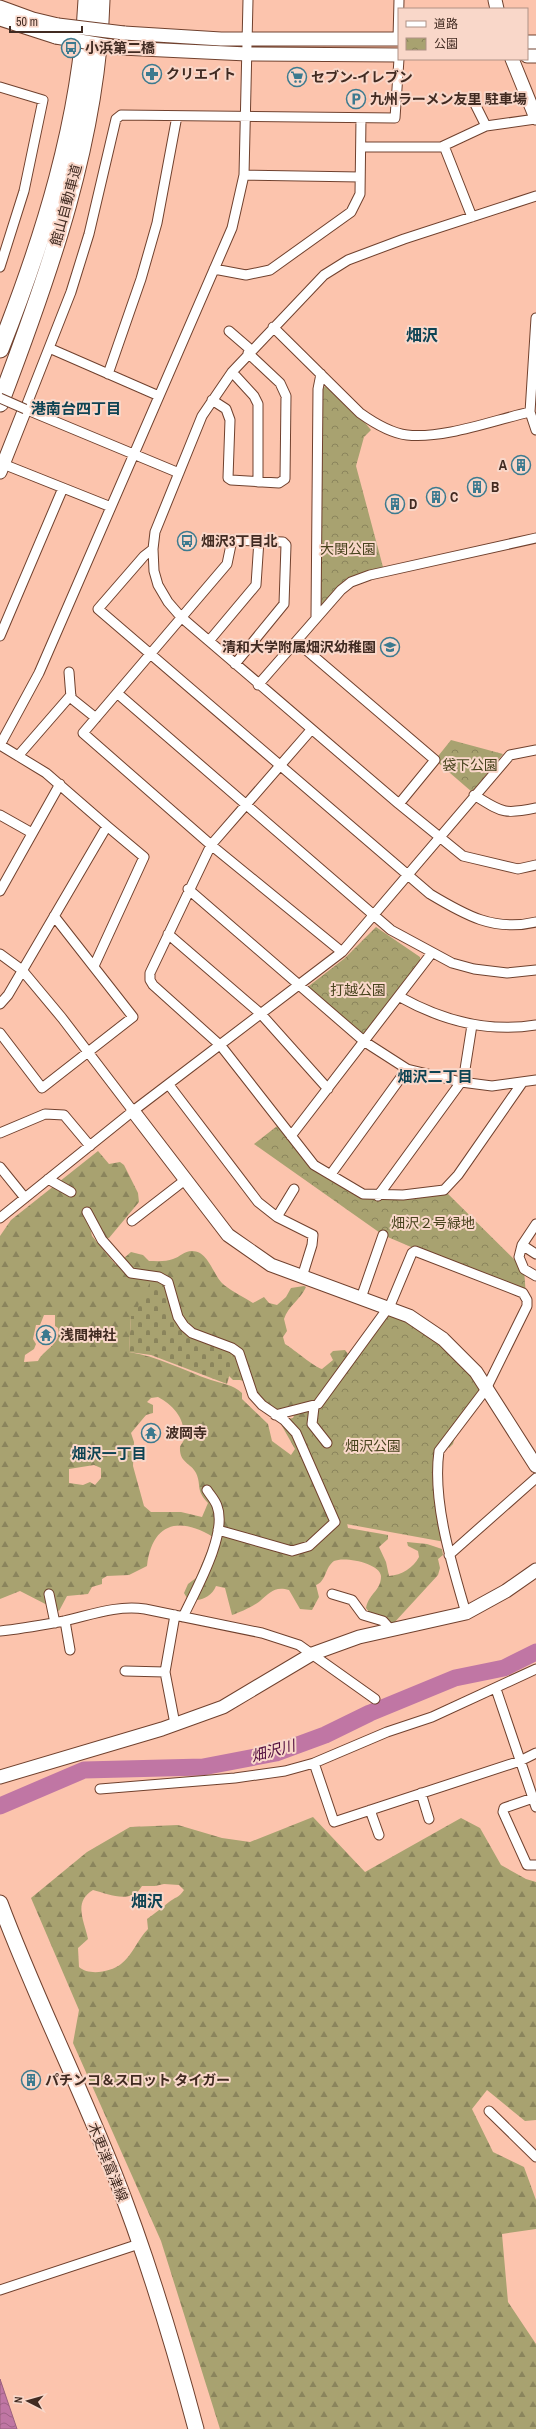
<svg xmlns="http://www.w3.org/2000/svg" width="536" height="2429" font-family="'Archivo Narrow','Noto Sans JP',sans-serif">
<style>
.forest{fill:url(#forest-firs);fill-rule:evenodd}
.cemetery{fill:url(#cemetery-stones)}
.park{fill:url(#park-crowns)}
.water{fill:url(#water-waves);stroke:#9a607d}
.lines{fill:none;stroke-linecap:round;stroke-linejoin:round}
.river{stroke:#c076a4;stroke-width:17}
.street-casing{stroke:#70412e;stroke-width:11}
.secondary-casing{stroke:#70412e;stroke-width:15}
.primary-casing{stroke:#70412e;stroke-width:17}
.highway-casing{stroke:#70412e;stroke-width:19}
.street{stroke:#fff;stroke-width:9}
.secondary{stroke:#fff;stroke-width:13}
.primary{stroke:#fff;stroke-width:15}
.highway{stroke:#fff;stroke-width:17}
.street-bridge-casing{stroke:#70412e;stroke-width:11;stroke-linecap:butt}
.secondary-bridge-casing{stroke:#70412e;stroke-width:15;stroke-linecap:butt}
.street-bridge{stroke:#fff;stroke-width:9}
.secondary-bridge{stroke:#fff;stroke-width:13}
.labels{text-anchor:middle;stroke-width:4;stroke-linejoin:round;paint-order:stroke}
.poi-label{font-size:14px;font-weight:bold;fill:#412b22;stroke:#f9d7c9;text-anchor:start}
.street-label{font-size:14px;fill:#412b22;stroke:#f9d7c9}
.park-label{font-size:14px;fill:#48431d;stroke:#f9d7c9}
.neighbourhood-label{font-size:15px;font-weight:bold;fill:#0d4353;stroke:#f9d7c9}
.water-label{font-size:15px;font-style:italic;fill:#510d3e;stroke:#f9d7c9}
.quarter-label{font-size:16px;font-weight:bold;fill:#0d4353;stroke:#f9d7c9}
</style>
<defs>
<pattern id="forest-firs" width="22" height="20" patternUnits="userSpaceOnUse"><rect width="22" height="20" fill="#a8a270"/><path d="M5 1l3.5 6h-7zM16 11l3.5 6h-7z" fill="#8a845c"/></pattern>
<pattern id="cemetery-stones" width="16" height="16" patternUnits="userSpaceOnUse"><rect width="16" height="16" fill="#a8a270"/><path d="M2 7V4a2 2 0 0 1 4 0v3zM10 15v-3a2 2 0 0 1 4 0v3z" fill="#8a845c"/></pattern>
<pattern id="park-crowns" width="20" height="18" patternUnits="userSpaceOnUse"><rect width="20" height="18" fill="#a8a270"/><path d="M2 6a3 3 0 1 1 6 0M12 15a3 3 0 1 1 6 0" fill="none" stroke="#8a845c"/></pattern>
<pattern id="water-waves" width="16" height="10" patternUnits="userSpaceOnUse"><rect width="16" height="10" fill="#c076a4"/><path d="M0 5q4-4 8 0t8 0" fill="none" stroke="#9e6185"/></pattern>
</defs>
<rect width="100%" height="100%" fill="#fcc4ad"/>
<!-- forest -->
<path class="forest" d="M98 1151 109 1164 120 1162 124 1165 138 1193 139 1202 109 1238H104L89 1223 92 1236 116 1265 131 1252 143 1255 149 1261C156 1261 166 1262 173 1259 180 1257 184 1251 192 1251 209 1251 213 1276 224 1285 233 1292 244 1297 253 1303L264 1297 269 1303 277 1305 286 1297 291 1288 304 1286 306 1287C301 1299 288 1306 284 1319L287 1331 283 1337 285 1344C295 1350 314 1367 322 1369L333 1360 330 1354 333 1351 345 1350 348 1354 341 1367 455 1436 453 1444 449 1448 446 1445 347 1523 348 1528 388 1535V1539L379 1547 386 1562 389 1576C402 1575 413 1568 419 1557L418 1551 408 1546 407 1542 427 1544 442 1549 443 1555 438 1559 440 1568 438 1575 393 1624 371 1615 366 1608C369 1593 381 1591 381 1576 380 1563 344 1556 334 1561 325 1567 326 1582 316 1585L319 1597 312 1610 300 1609 289 1590C274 1586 270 1593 260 1601 254 1606 239 1613 232 1615L225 1588 216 1586C211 1598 198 1603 187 1598L184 1593 188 1584 196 1578 213 1537C179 1516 152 1523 147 1566L129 1575 107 1576 102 1579V1584L92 1587 88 1594 67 1596 59 1611 20 1591 0 1599V1236L11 1220ZM44 1315H55V1326L58 1328C62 1344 45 1348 38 1361L24 1362 25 1355 34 1349 36 1344 33 1339 36 1325H40ZM131 1316H136L232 1350 229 1376 233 1380H240L246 1382 271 1414 295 1413 293 1418 284 1420 282 1426 295 1449 291 1455 272 1441 268 1424 242 1399V1393C232 1384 223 1384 211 1380 182 1370 160 1357 129 1352ZM158 1397C173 1405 186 1419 184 1439 184 1441 181 1444 180 1447 179 1463 191 1463 196 1473 202 1486 195 1489 208 1503L202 1517 181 1512H151L144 1506 133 1466 134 1442 131 1433 146 1415 153 1413V1405L147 1402 151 1398ZM94 1465 101 1468V1478L95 1485 90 1482 83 1485 69 1483V1469Z
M313 1817 365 1872 461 1818 480 1828 501 1865 526 1879 536 1882V2120L525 2121 487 2090 472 2109 493 2152 524 2167 536 2200V2229L502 2234 508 2302 536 2344V2429H220L161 2241 73 2043 79 2010 31 1898 87 1852 130 1827 178 1825 222 1838 250 1842ZM164 1884 179 1885 184 1890C179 1898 175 1897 169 1902 162 1908 155 1913 147 1919L148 1929C138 1939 132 1956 121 1964 111 1972 89 1976 79 1967L78 1948 88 1939C84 1920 73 1902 93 1890 109 1894 131 1905 142 1886H155Z"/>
<!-- cemetery -->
<path class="cemetery" d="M152 1279 165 1284 178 1321 232 1350 231 1369 227 1384 151 1355 129 1352 131 1316H136L139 1303Z"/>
<!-- park -->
<path class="park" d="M325 386 358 414 371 430 364 437 356 466 383 567C354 576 343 581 323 604L319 603 322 390Z
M451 740 503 754 472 792 435 760Z
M376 927 420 957V963L366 1035H357L305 989 345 958Z
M281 1123 314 1165 378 1196 444 1190 524 1269 526 1296 383 1235 254 1144Z
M388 1308 451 1346 486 1389 438 1461 445 1542 335 1522 284 1420 312 1416Z"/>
<!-- water -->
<path class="water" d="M0 2379 17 2429H0Z"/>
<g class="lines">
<!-- river -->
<path class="river" d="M0 1806 84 1770 203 1767 276 1753 325 1735 370 1713 455 1678 504 1668 536 1652"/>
<defs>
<path id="street" d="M398 39 399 0
M0 87 43 100 24 191 0 267
M472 98 486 126
M444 146 472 217
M361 147H441L486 126 536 119
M244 175 360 177
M536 196 404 239 348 260 324 275 232 372 202 416 155 532 153 549 154 571 158 585 168 602 181 617 399 804 463 856 518 869 536 865
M214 269 246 275 270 270 351 212 360 194 361 118
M536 318 530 412 536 430
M273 327 360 413C374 423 390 433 407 435 444 439 494 420 530 412
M229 331 251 350
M49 348 159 396
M232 372 254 396 258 404V482
M108 374 141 279 157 223 177 116
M212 400 226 409 230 420 228 478 231 480 279 483 285 479 286 396 280 383 248 353
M3 464 111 507
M179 473 25 409 71 292 89 234 116 119 121 115 395 118 399 59
M153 549 144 556 98 609 430 894C465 915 494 932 536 922
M316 618 318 389 321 374
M0 636 63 488
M209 641 256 585 259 540
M297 642 435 760 399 804
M235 664 284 604 286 545 283 542 232 540 227 564 83 733 211 845 342 952
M69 672 71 698 96 718
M258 685 341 590 351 582 370 575 536 538
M117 693 391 930 452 963 474 969 507 973 536 970
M311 730 211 845 150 973V980L153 985 221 1046 314 1165 363 1194 403 1195 444 1190 458 1175 522 1083
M0 745 39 673 232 228 244 175 248 0
M0 745 46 773 107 826 8 995 0 1004
M18 756 71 695
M474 795C502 812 503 815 536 808
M0 815 32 833
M188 889 365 1042 407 1069 461 1082 492 1086 536 1080
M0 891 60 784
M168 934 261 1014 328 1089
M0 954 22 970 62 1018 133 1111
M94 966 144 857 107 826
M400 997C443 1021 487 1033 536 1025
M0 1033 42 1088 133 1017 54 916
M463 1082 472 1025
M169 1085 258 1202 277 1217 313 1235 312 1245 302 1277
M0 1133 45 1114 64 1115 90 1146
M291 1136 431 954
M0 1167 25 1198
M331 1174 407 1069
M48 1179 71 1192
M378 1196 461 1082
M87 1212 102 1240 131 1273 159 1277 168 1282 178 1317 184 1326 192 1333 232 1348 239 1353 253 1395 262 1405 284 1420 296 1433 335 1522 309 1546 292 1551 218 1530
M277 1217 294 1189
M0 1218 133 1111 342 952 510 755 536 750
M132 1221 185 1180
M536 1224 522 1245 519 1257 524 1269 536 1276
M522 1245 536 1254
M361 1298 383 1235
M389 1308 412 1253 415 1251 523 1293 527 1300V1306L486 1389 439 1451C432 1502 452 1565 466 1613
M314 1407 312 1424 327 1443
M275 1415 318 1404 388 1308
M449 1555 536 1478
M49 1594 55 1623
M332 1594 352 1600 363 1615 383 1621 391 1630
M175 1615 165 1672 175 1724
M183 1617C195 1591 228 1534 217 1506 215 1500 210 1495 207 1490
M65 1621 70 1650
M0 1631C21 1629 42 1625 64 1621 91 1615 116 1605 145 1609L262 1633 299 1645 375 1699
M125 1671 165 1672
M496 1689 536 1807
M314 1763 334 1822 520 1761 536 1753
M100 1789 235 1778 285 1771 314 1763 387 1732 432 1717 536 1669
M421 1793 429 1819
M533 1798 504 1808 503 1812 527 1865H536
M370 1810 379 1835
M489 2111 536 2157
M0 2290 139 2244"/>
<path id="secondary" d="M495 0 497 9
M0 7 33 19 58 25
M0 19 56 37
M124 33 221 39H399
M527 42H536
M121 48 247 54 399 55
M527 56H536
M512 59 536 118
M0 472 25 409
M133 1111 228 1235 271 1265 409 1316 443 1339 476 1372 536 1466
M0 1777 162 1729 223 1707 312 1654 359 1637 466 1613 506 1591 536 1570"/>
<path id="primary" d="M0 1903C34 1994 78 2082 114 2173 147 2256 173 2343 196 2429"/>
<path id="highway" d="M0 349C44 238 81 120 87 0
M0 403C49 274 97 140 101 0"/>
</defs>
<!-- street casing -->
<use href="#street" class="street-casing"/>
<!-- secondary casing -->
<use href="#secondary" class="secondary-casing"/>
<!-- primary casing -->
<use href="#primary" class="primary-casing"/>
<!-- highway casing -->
<use href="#highway" class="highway-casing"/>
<!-- street -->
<use href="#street" class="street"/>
<!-- secondary -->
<use href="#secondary" class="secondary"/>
<!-- primary -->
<use href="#primary" class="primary"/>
<!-- highway -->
<use href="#highway" class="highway"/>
<defs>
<path id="street-bridge" d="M0 398 25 409"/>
<path id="secondary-bridge" d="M58 25 124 33
M56 37 121 48"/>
</defs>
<!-- street-bridge casing -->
<use href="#street-bridge" class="street-bridge-casing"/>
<!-- secondary-bridge casing -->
<use href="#secondary-bridge" class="secondary-bridge-casing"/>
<!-- street-bridge -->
<use href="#street-bridge" class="street-bridge"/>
<!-- secondary-bridge -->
<use href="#secondary-bridge" class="secondary-bridge"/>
</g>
<!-- icons -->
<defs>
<symbol id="bus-ring" viewBox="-11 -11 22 22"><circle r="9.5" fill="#f9d7c9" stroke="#3c7a8f" stroke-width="1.5"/><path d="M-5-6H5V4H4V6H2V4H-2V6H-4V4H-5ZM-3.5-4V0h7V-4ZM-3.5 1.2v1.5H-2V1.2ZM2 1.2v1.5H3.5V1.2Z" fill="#3c7a8f"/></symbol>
<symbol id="pharmacy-ring" viewBox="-11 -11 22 22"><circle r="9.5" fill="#f9d7c9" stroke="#3c7a8f" stroke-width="1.5"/><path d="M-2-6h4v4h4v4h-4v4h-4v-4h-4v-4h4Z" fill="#3c7a8f"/></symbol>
<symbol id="supermarket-ring" viewBox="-11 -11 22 22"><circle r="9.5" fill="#f9d7c9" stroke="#3c7a8f" stroke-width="1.5"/><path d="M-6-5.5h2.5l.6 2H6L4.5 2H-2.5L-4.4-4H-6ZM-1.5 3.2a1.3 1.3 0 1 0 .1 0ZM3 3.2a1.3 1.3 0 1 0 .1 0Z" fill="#3c7a8f"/></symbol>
<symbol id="parking-ring" viewBox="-11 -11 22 22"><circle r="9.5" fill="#f9d7c9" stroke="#3c7a8f" stroke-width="1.5"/><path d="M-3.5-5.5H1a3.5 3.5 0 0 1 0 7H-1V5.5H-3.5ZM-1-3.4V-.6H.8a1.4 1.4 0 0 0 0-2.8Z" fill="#3c7a8f"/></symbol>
<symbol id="building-ring" viewBox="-11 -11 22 22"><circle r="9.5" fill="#f9d7c9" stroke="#3c7a8f" stroke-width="1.5"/><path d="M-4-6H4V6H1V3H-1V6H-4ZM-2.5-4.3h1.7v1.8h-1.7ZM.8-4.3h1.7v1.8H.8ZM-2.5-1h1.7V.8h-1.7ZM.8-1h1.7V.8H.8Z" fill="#3c7a8f"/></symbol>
<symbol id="school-ring" viewBox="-11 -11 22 22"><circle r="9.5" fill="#f9d7c9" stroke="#3c7a8f" stroke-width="1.5"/><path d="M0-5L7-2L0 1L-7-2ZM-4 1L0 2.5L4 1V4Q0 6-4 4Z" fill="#3c7a8f"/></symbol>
<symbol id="temple-ring" viewBox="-11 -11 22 22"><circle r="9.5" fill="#f9d7c9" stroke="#3c7a8f" stroke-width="1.5"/><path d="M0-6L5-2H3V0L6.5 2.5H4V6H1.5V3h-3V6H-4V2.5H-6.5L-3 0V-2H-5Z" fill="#3c7a8f"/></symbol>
</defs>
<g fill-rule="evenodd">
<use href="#bus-ring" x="60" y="37" width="22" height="22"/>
<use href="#pharmacy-ring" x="141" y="63" width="22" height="22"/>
<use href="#supermarket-ring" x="286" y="66" width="22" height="22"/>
<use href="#parking-ring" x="345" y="88" width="22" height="22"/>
<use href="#building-ring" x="510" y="454" width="22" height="22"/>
<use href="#building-ring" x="466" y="476" width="22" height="22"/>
<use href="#building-ring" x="425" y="486" width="22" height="22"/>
<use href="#building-ring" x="384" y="493" width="22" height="22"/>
<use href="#bus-ring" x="176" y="530" width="22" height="22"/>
<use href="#school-ring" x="379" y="636" width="22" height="22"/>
<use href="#temple-ring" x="35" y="1324" width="22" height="22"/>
<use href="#temple-ring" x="140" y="1422" width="22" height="22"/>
<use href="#building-ring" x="20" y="2069" width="22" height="22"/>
</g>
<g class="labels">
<!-- poi labels -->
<g class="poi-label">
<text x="85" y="53">小浜第二橋</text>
<text x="166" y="79">クリエイト</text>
<text x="311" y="82">セブン-イレブン</text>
<text x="370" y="104">九州ラーメン友里 駐車場</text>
<text x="507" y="470" text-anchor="end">A</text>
<text x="491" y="492">B</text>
<text x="450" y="502">C</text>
<text x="409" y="509">D</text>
<text x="201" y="546">畑沢3丁目北</text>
<text x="376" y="652" text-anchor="end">清和大学附属畑沢幼稚園</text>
<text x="60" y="1340">浅間神社</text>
<text x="165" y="1438">波岡寺</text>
<text x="45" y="2085">パチンコ＆スロット タイガー</text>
</g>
<!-- street labels -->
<g class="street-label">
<text transform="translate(66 205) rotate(-75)" y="5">館山自動車道</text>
<text transform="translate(108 2162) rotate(68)" y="5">木更津富津線</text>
</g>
<!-- park labels -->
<g class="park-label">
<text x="348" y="554">大関公園</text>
<text x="470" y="770">袋下公園</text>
<text x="358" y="995">打越公園</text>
<text x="433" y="1228">畑沢２号緑地</text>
<text x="373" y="1451">畑沢公園</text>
</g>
<!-- neighbourhood labels -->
<g class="neighbourhood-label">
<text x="76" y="414">港南台四丁目</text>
<text x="435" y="1082">畑沢二丁目</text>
<text x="109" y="1459">畑沢一丁目</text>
</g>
<!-- water labels -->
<g class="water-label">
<text transform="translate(273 1751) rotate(-15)" y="5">畑沢川</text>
</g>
<!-- quarter labels -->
<g class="quarter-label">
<text x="422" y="341">畑沢</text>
<text x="147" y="1907">畑沢</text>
</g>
</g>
<!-- legend -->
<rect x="398" y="8" width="130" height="52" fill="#f9d7c9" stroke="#af9286"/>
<rect x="406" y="21" width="20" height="6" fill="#ffffff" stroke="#af9286"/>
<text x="434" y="28" font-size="12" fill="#412b22">道路</text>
<rect x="406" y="38" width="20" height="12" fill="url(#park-crowns)" stroke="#af9286"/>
<text x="434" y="48" font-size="12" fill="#412b22">公園</text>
<!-- north arrow -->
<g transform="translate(28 2401) rotate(276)" stroke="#f9d7c9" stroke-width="3" paint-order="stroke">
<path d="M0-3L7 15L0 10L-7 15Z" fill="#412b22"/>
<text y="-6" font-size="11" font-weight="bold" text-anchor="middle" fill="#412b22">N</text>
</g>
<!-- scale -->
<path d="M10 26v6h72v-6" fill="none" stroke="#412b22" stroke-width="2"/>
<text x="16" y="26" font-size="12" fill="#412b22" stroke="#f9d7c9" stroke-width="3" paint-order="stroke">50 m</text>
</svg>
